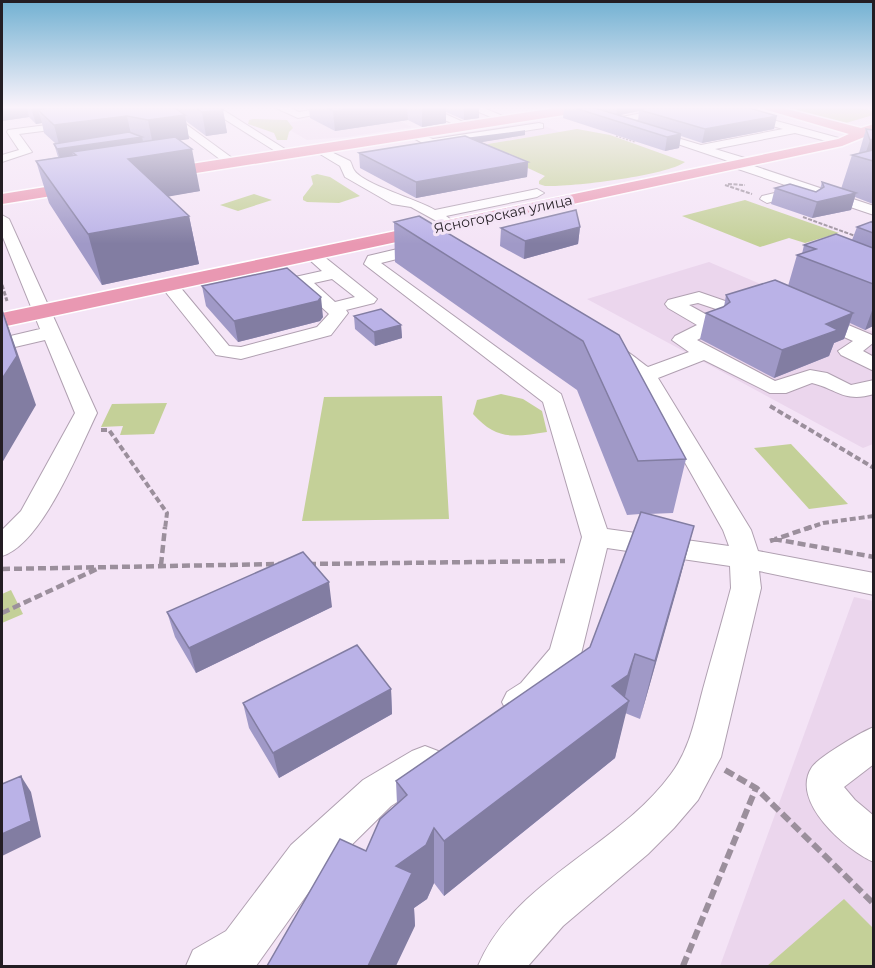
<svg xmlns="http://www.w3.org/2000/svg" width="875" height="968" font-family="Montserrat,sans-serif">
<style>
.built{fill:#ebd6ed}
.green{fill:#c4d098}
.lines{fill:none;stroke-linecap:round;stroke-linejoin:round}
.minor-casing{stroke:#b0a0b1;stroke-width:2}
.major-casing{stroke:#fff;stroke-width:3}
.path-far5{stroke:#9b8f9c;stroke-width:1.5;stroke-dasharray:2 1.5;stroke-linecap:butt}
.path-far4{stroke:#9b8f9c;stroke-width:2;stroke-dasharray:4 1.5;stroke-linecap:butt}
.path-far3{stroke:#9b8f9c;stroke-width:3;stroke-dasharray:4.5 2;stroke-linecap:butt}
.path-far2{stroke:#9b8f9c;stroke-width:4;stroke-dasharray:6 3;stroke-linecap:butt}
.path-far1{stroke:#9b8f9c;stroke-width:4.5;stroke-dasharray:8 4;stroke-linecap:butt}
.path{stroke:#9b8f9c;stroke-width:6;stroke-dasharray:10 4.5;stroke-linecap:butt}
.minor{fill:#fff;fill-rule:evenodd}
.major{fill:#e998b2;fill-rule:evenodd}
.wall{fill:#a099c7;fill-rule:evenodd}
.shaded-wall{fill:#827da2}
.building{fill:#bab2e7;stroke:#827da2;stroke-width:1.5}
.labels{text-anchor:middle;stroke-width:6;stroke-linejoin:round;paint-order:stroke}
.far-street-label{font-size:14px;fill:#231d23;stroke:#f4e4f6}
</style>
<rect width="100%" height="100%" fill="#f4e4f6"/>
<!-- built -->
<path class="built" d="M374 109 412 127 347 137 307 140 279 124Z
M534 122 560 132 475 146 444 136Z
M709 262 873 332V444L863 448 587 299Z
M854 597 873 601V966H720Z"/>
<!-- green -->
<path class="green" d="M780 108H862L873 111V115L846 123Z
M253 119 287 120 293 128 289 132 287 140H277L274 133 248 124 249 120Z
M577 129 610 135 685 162C665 176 572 187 545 186L539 184V181L545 176 485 148 488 144Z
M317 174 330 177 360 196 339 203 307 202 303 200V197L313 184 311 176Z
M254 194 272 200 238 211 220 205Z
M745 200 839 233 805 243 789 238 760 247 682 216Z
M501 394 523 399 542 411 547 432C515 437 497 441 473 414L477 400Z
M442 396 449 519 302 521 324 397Z
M167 403 154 434 120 435 123 426 101 427 112 404Z
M791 444 848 504 809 509 754 448Z
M11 590 23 614 2 623V594Z
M844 899 873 928V966H767Z"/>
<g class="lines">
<defs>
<path id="minor" d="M138 108 168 111 239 163 237 166H229L161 115Z
M207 108H220L293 154 291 156H283Z
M276 108H291L299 112 322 108H350L298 118Z
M417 108H432L472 126 463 128Z
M469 108H484L512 120 503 122Z
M669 108H693L616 124 592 116 597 113 616 118Z
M711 108H729L846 140V144L842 145 795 133 715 149 748 159V164L874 206V215L732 167 731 162 642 132 647 129 701 145 783 129Z
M78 121 82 122V126L19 134 32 152 2 162V155L19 150 7 132 8 130Z
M539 123 543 124V128L441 144 445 149 443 151 417 155 411 152 413 150 430 147 408 135 413 132 433 139Z
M319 146 350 161C352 164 352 167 354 170 362 184 419 200 435 210L537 189 544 193 537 197 446 216 458 225 451 229 411 207 392 204 345 177 340 166 315 151 313 149Z
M787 190 812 198 814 201 807 205 786 198 767 203 760 199 762 196Z
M2 215 9 219 97 413C79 450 42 544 2 556V530L21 511 75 413 45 340 2 350V338L40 329 2 235Z
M427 242 435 247 433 250 381 263 561 394 607 529 729 546 723 530 638 379 599 349 602 345C619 341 635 358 648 367L689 352 672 340 675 336 697 325 668 308 665 304 668 300 699 292 728 302 755 294 761 295 764 299 761 303 728 313 698 303 689 305 718 321 720 325 718 329 697 340 775 381 810 370 827 373 851 385 874 380V394C844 403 837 389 812 383L786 393H770L704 360 658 378 751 530 758 551 874 573V595L759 571 761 588 721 757 698 800 674 828 648 854 563 926 528 966H478C514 880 618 847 671 774 690 749 695 719 703 689 712 656 722 622 731 588L730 566 607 548 581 654C572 673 543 714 520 716 516 716 511 714 507 712L502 702 507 692 521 683 550 649 582 537 543 402 364 264 368 256Z
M311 249 317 251 377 299 374 303 346 310 348 313 331 335 241 359 216 355 160 285 163 281H175L229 346 241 347 317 327 329 314 293 281 295 277 322 271 303 254ZM332 279 355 297 335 302 314 283Z
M815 311 872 335 873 343 863 351 874 357V371L841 355 838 351 853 341 808 321 806 317 808 313Z
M874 727V764L844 787 855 800 874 816V862C846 850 789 801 812 767 819 757 861 732 874 727Z
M425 746 438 751 444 763 438 775 391 806 321 875 256 966H186L193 950 226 931 291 845 363 780 412 751Z"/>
<path id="major" d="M556 108H589L583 112 152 180 144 175 152 170Z
M760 108H783L861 128 874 124V133L842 146 2 327V313L838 139 849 134Z
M89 180 95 181 97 185 95 189 2 204V194Z"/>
</defs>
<!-- minor casing -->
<use href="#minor" class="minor-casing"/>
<!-- major casing -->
<use href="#major" class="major-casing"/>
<!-- path-far5 -->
<path class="path-far5" d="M616 136 635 142"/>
<!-- path-far4 -->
<path class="path-far4" d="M728 184 745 185
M725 185 752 194
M803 217 858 237"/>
<!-- path-far3 -->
<path class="path-far3" d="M2 285 7 301"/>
<!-- path-far2 -->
<path class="path-far2" d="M770 406 874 468
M101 430H109L167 513 165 529
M806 529 823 523 874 516"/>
<!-- path-far1 -->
<path class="path-far1" d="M774 539 874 557
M770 541 811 527
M308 564 565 561
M161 565 165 527
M2 569 280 564
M2 613 99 568"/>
<!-- path -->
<path class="path" d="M725 770 756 788 874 904
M683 966 756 788"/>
<!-- minor -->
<use href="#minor" class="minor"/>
<!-- major -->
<use href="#major" class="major"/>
</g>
<!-- wall -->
<path class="wall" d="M2 108H221L223 110 227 133 206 136 186 121 189 139 179 140 200 191 168 196 189 216 199 264 102 285 49 203 36 161 58 157 54 144 55 143 44 133 42 123 36 124 29 117 2 121Z
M309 108H479V118L464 120 446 112V123L422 127 408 120 335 131 310 118Z
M564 108H749L774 129 702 143 681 136 679 148 665 151 563 118ZM639 111 638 121 618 115Z
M866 129 873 130V204L855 197 851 210 812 218 771 204 775 188 816 192 820 189 822 182 841 189 852 155 859 153Z
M525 135 481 142 528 162 527 177 416 198 360 168 359 153 471 138Z
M873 221V326L865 330 850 323 844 339 834 343 829 356 774 378 700 339 706 313 724 307 726 295 788 286 797 255 802 254 804 245 852 240 857 227Z
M394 222 619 335 686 459 673 513 648 514 694 526 640 719 625 713 615 758 444 896 434 883 427 899 414 908 415 926 366 851 397 804 396 781 590 647 640 514 627 515 577 390 395 262Z
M580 227 578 244 524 259 500 246 501 228Z
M202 286 323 317 320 321 238 342 206 306Z
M354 316 401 325 402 338 375 346 355 329Z
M332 607 196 673 175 637 167 612Z
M391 689 392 714 279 778 249 728 243 703Z"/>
<!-- shaded-wall -->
<path class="shaded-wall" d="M2 108H27L29 117 2 121Z
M31 108H107L38 110 42 123 36 124Z
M355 108H407L408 120 335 131 333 111Z
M422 108H446V123L422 127Z
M464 108H479V118L464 120Z
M617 108H655L640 110 639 111 616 116Z
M223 110 227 133 206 136 202 112Z
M185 115 189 139 153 145 148 120Z
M127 116 132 139 142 137 146 156 76 155 72 152 76 166 63 168 57 149 60 148 54 125Z
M777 116 774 129 702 143 705 129Z
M525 131V135L464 145V140Z
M681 134 679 148 665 151 667 137Z
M873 139V161L864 158 870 140Z
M192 149 200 191 138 202 128 159Z
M528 162 527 177 416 198V182Z
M856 193 851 210 812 218 817 202Z
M189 216 199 264 102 285 88 234Z
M580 227 578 244 524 259 525 241Z
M321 297 323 317 320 321 238 342 234 321Z
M873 308V326L865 330Z
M2 309 36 405 2 463Z
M853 313 844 339 834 343 829 356 774 378 782 350 826 324Z
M401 325 402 338 375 346 374 332Z
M694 526 679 582 640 719 655 661Z
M329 582 332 607 196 673 189 648Z
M635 654 623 705 629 701 615 758 444 896V841L612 686Z
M391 689 392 714 279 778 273 753Z
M21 776 31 792 41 837 2 856V834Z
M434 828V883L427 899 414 908 415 926 396 966H368L396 866Z"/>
<!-- building -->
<path class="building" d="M47 108H175L185 115 148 120 127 116 54 125 38 110Z
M196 108H221L223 110 202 112Z
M327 108H355L333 111Z
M575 108H595L681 134 667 137Z
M646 108H749L777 116 705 129 640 110Z
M866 129 873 130V139L870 140Z
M525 131 473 139 471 138Z
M129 132 142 137 57 149 54 144Z
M465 136 528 162 416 182 359 153Z
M175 137 192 149 128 159 189 216 88 234 36 161 76 155 72 152Z
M873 150V161L852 155Z
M822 182 856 193 817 202 775 188 790 184 816 192 824 187Z
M576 210 580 227 525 241 501 228Z
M419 216 619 335 686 459 638 461 583 341 394 222Z
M873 221V233L857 227Z
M836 234 873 248V284L797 255 816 249 804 245Z
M287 268 321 297 318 301 234 321 202 286Z
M775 280 853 313 826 324 838 330 782 350 706 313 723 307 730 302 726 295Z
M381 309 401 325 374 332 354 316Z
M2 310 17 356 2 379Z
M641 512 694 526 655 661 635 654 628 675 612 686 629 701 444 841 434 828 426 845 396 866 412 873 368 966H267L340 839 366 851 380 819 407 795 396 781 590 647Z
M303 552 329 582 189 648 167 612Z
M357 645 391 689 273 753 243 703Z
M21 776 31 821 2 834V784Z"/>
<!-- sky -->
<linearGradient id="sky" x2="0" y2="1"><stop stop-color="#72b1d2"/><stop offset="0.44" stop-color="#faf3fb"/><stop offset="1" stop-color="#faf3fb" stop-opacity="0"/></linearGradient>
<rect width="875" height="244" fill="url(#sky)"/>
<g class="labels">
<!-- far-street labels -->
<g class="far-street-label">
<text transform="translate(503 214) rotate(-12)" y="5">Ясногорская улица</text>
</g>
</g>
<!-- border -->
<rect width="875" height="968" fill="none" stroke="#231d23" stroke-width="6"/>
</svg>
